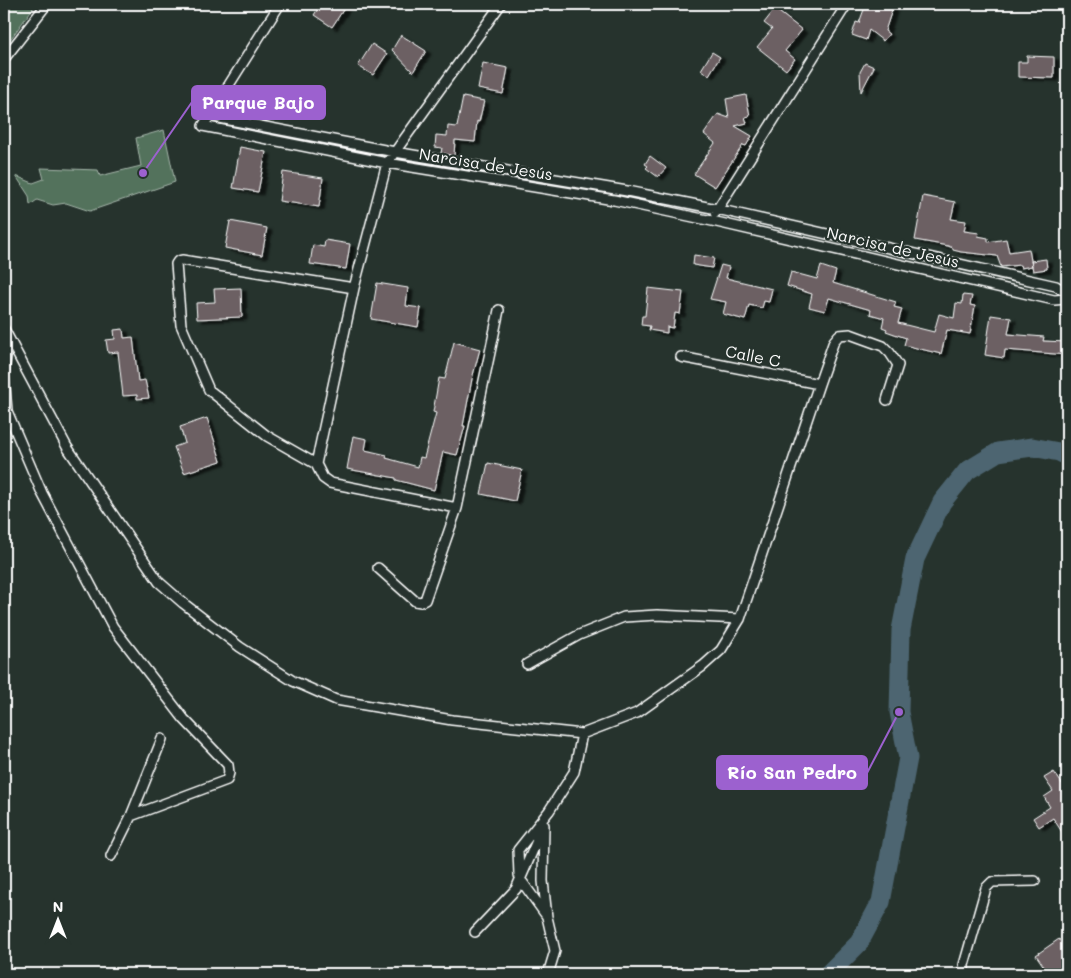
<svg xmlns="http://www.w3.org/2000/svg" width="1071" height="978" font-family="Mali,sans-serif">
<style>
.green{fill:#52725b;stroke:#a8b8ad}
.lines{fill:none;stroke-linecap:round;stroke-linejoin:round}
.river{stroke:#4d6571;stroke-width:19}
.building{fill:#6c6164;stroke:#fff;filter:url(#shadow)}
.minor-casing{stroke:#fff;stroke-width:12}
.minor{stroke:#26332d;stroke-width:9}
.labels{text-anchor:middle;stroke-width:4.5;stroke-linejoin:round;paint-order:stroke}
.street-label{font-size:16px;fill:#fff;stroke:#26332d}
.leader{fill:none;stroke:#9c61cf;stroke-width:2}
.callout-dot{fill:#9c61cf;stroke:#26332d;stroke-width:2}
.callout{fill:#9c61cf;stroke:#9c61cf;stroke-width:2}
.callout-label{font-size:18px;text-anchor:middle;font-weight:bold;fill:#fff}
</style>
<defs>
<filter id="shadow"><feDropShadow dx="5" dy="3" stdDeviation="1" flood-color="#0009"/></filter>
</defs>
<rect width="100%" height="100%" fill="#26332d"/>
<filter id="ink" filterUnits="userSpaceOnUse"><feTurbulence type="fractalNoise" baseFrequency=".02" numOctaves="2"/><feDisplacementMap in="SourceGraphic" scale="10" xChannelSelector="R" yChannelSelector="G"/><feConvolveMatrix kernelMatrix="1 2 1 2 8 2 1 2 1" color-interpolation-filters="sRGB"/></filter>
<g filter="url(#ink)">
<!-- green -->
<path class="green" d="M4 4H36L4 48Z
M164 130 175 182 90 211 66 203 53 205 37 200 30 205 29 196 16 176 33 183 44 179 41 168 98 170 100 176 141 166 136 138Z"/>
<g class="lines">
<!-- river -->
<path class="river" d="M828 974 859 943 881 902 908 758 899 712 901 630 915 559 942 502 967 471 998 452 1032 447 1059 452 1067 456"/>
</g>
<!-- building -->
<path class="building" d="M321 4H347L332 27 314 15Z
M866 4H885L893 7 885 31 889 34 883 41 869 30 866 40 852 35 856 22 859 23Z
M775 9 802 30 785 51 795 59 786 70 757 47 772 29 764 23Z
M401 35 426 51 413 72 392 50Z
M372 44 387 54 373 75 358 66Z
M712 52 720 57 709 75 701 70Z
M1027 56 1054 57V78L1018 77V62H1027Z
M483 63 508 68 503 94 478 89Z
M865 63 874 67 861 92 860 72Z
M746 95 750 116 745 117 747 123 735 126 752 136 746 146 743 145 715 187 694 174 715 143 704 134 718 114 729 118 726 99Z
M463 97 484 101 479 122 477 121 475 142 455 140 454 156 441 153 442 148 435 147 436 135 447 136 448 126 457 127Z
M240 147 266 152 258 192 233 188Z
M650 156 666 168 658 177 646 168 648 166 645 164Z
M283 172 323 178 319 207 279 201Z
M923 196 955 202 951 219 966 221 964 231 979 233 978 236 988 238V242L1006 239 1009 252 1029 249 1032 266 1021 268 1020 265 1001 267 997 256 961 252 953 250V248L948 246 915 240Z
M230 221 267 228 262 255 225 248Z
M325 240 350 244 346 269 310 264 313 245 324 247Z
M694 255 714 258 712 268 693 265Z
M1046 259 1047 269 1033 271 1031 261Z
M721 265 729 267 726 278 772 289 769 302 764 301 762 308 749 305 745 320 723 314 726 302 710 299Z
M821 266 836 271 833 283 896 302 894 307 902 309 898 323 934 332 939 314 954 318 956 303 962 304 963 295 972 296 970 305 975 306 970 334 947 330 941 354 904 345 906 338 886 331 887 329 882 327 884 318 870 314 871 310 829 298 825 311 809 307 812 294 787 286 791 272 817 279Z
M377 283 408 288 406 306 421 308 418 327 371 319Z
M241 288 242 317 197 319 196 303 215 302 214 289Z
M648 288 683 292 680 314 675 313 673 328 667 327V333L649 330 650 326 641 325 642 316H645Z
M991 315 1011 318 1008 334 1044 337 1043 341 1067 342V355L1005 350 1004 358 985 355Z
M123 329 124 338 133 337 138 381 145 380 149 398 137 399V395L123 396 118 352 108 353 106 340 115 339 114 330Z
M454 342 480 349 472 379 463 426H465L457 455 443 452 434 490 396 480V478L347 469 353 436 367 439 365 450 387 455 386 458 418 467 420 457 424 458 436 413 433 412 439 378 445 379Z
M207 418 221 461 184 473 174 447 185 443 180 427Z
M488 463 522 470 515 501 481 494Z
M1054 772 1067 791V840L1053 818 1039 827 1033 818 1050 807 1044 797 1053 791 1044 778Z
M1059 939 1067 951V974H1049L1036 955Z"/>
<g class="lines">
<defs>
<path id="minor" d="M280 4 203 126 387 163 614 200 712 221 1054 300 1067 299
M4 59 47 4
M209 116 395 152 627 191 717 209 1056 286 1067 293
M715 213 847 4
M499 310 457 508 330 483 323 478 316 464 354 288 387 163 501 4
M4 329 67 447 159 582 183 603 240 647 293 681 336 700 452 720 582 734 637 713 703 666 721 650 740 619 819 384 834 341 839 335 850 334 883 346 890 353 898 365 887 400
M8 338 4 374 7 411 42 493 113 627 184 719 228 765 229 773 227 780 131 816
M681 357 819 384
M316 464 267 436 209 390 181 325 176 264 178 261 182 260 354 288
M378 568 415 601 421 602 425 600 457 508
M527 664 579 635 624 617 657 615 740 619
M544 825 543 881 547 917 555 951 548 974
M111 856 131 816 162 739
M519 875 518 850 549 811 574 772 582 734
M523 883 546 915
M475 932 516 889 542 829
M964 974V965L986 888 992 882 1035 881"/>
</defs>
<!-- minor casing -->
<use href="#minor" class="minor-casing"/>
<!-- minor -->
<use href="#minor" class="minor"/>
</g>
</g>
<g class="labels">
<!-- street labels -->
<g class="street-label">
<text transform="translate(486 164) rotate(9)" y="6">Narcisa de Jesús</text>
<text transform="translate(893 247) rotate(13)" y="6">Narcisa de Jesús</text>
<text transform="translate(753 356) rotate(11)" y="6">Calle C</text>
</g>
</g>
<!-- callouts -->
<path class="leader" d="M143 173L192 102M899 712L867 773"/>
<g class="callout-dot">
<circle cx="143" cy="173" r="5"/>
<circle cx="899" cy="712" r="5"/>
</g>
<g class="callout">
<rect x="192" y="86" width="133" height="33" rx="5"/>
<rect x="717" y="756" width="150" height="33" rx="5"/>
</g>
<g class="callout-label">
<text x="258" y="109">Parque Bajo</text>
<text x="792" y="779">Río San Pedro</text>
</g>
<!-- margin -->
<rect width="1071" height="978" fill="none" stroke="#26332d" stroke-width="20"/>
<rect x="10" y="10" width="1051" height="958" fill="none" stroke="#fff" stroke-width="2" filter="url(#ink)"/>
<!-- north arrow -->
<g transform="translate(58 920)" stroke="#26332d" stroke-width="4" paint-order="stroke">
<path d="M0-4L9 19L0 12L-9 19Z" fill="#ffffff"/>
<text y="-8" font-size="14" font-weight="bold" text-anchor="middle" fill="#ffffff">N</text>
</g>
</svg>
